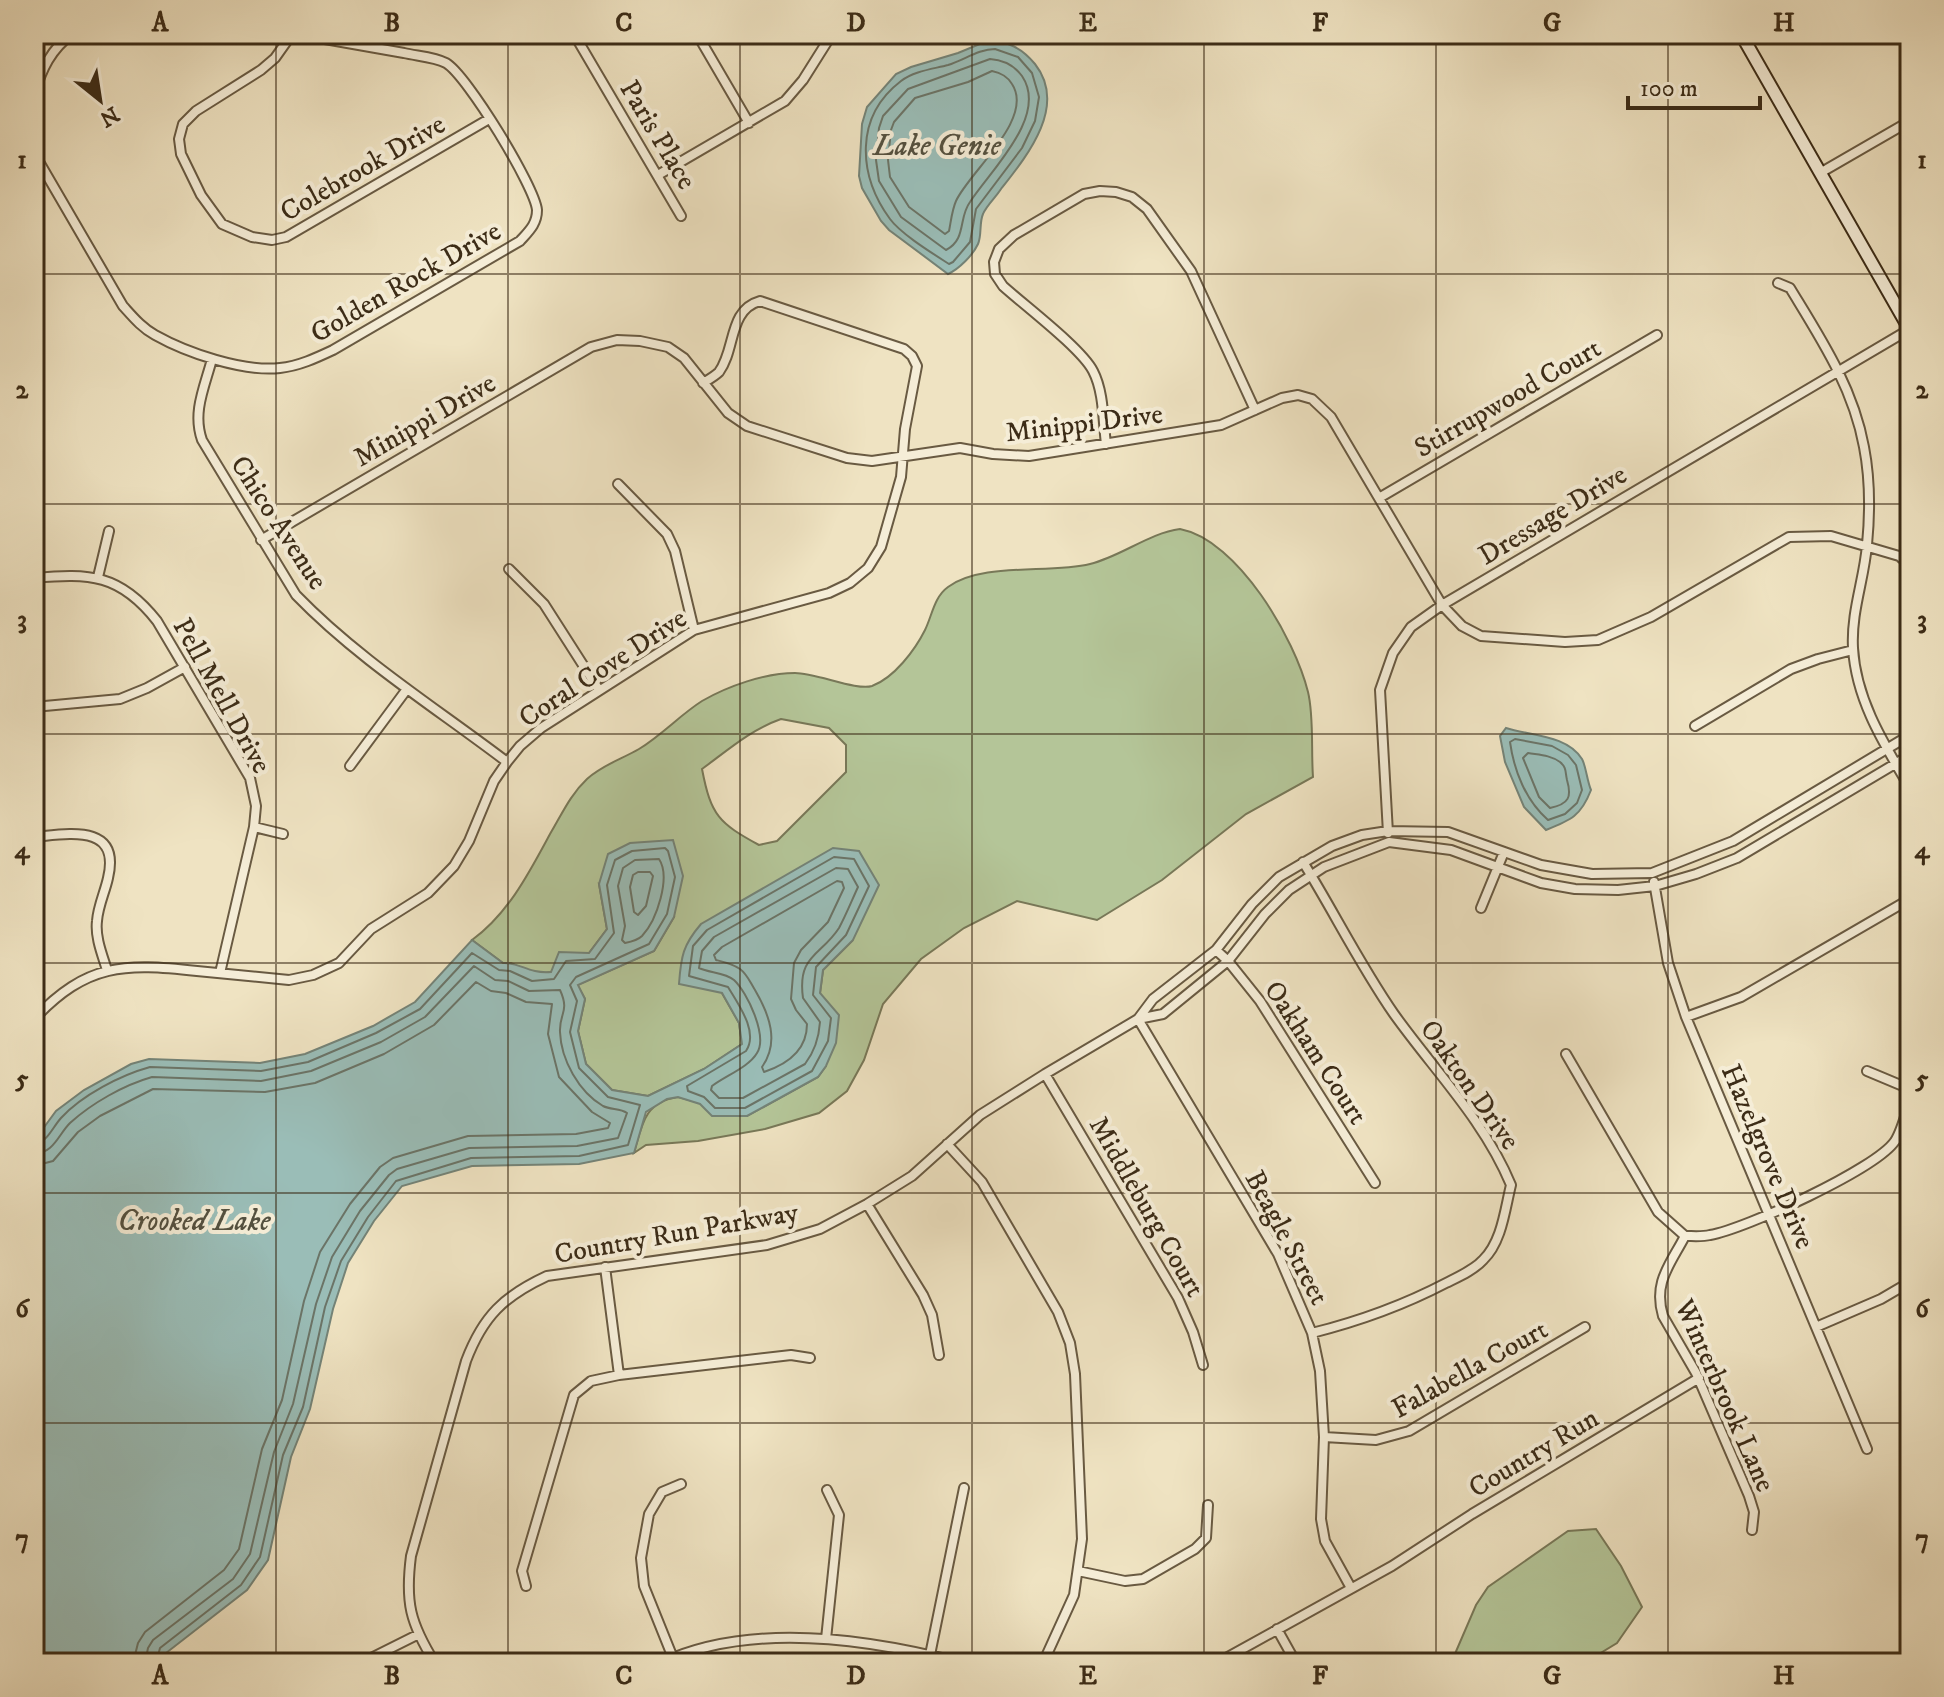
<svg xmlns="http://www.w3.org/2000/svg" width="1944" height="1697" font-family="'IM FELL DW Pica',serif">
<style>
.green{fill:#b4c598;stroke:#787858;stroke-width:2;fill-rule:evenodd}
.water{fill:#9abdb7;stroke:#748377;stroke-width:2}
.lines{fill:none;stroke-linecap:round;stroke-linejoin:round}
.shore{stroke:#6b7467;stroke-width:2}
.street-casing{stroke:#695a42;stroke-width:12}
.secondary-casing{stroke:#3c2c17;stroke-width:15}
.street{stroke:#f5edd7;stroke-width:8}
.secondary{stroke:#f5edd7;stroke-width:11}
.grid{fill:none;stroke:#3c2c17;stroke-width:2;stroke-opacity:0.55}
.labels{text-anchor:middle;stroke-width:8;stroke-linejoin:round;paint-order:stroke}
.street-label{font-size:28px;fill:#3c2c17;stroke:#f5edd7}
.water-label{font-size:30px;font-style:italic;fill:#54503f;stroke:#f5edd7}
.neatline{fill:none;stroke:#3c2c17;stroke-width:3}
.grid-label{font-size:26px;text-anchor:middle;font-weight:bold;fill:#3c2c17}
</style>
<rect width="100%" height="100%" fill="#efe3c2"/>
<filter id="stains"><feTurbulence type="fractalNoise" baseFrequency=".0025" numOctaves="4"/><feColorMatrix values="0 0 0 0 .2 0 0 0 0 .09 0 0 0 0 .02 0 0 0 .5 -.17"/></filter>
<radialGradient id="worn" r=".72"><stop offset=".6" stop-color="#630" stop-opacity="0"/><stop offset="1" stop-color="#630" stop-opacity=".3"/></radialGradient>
<!-- green -->
<path class="green" d="M1180 529C1238 540 1295 639 1308 692 1314 716 1311 751 1313 777L1246 814 1162 880 1097 920 1017 901 964 928 921 959 883 1004 864 1060 847 1091 819 1113 765 1129 698 1141 646 1145 634 1153C642 1125 644 1102 678 1097L747 1116 818 1077 826 1066 820 993 823 970 853 940 722 993 739 1023 742 1044 704 1069 648 1096 612 1090 586 1064 578 1031 585 999 577 985 654 951 674 917 599 884 607 929 589 953 551 972 535 974 511 963H503L472 940C508 914 529 873 550 834 562 814 570 795 587 779 602 765 622 759 639 749 662 735 680 715 702 701 728 686 765 673 795 673 816 673 857 691 872 686 894 678 915 650 925 630 932 616 934 597 948 587 982 562 1049 574 1090 564 1122 556 1149 533 1180 529ZM781 719 829 728 846 745V772L777 841 759 845C719 823 711 816 702 769 728 750 750 730 781 719Z
M1596 1529 1621 1566 1642 1607 1617 1643 1584 1663H1451L1476 1605 1488 1587 1568 1531Z"/>
<!-- water -->
<path class="water" d="M987 41C1008 41 1022 48 1035 64 1068 106 1027 156 1001 189 996 197 986 206 983 214 979 223 982 235 978 244 973 255 959 269 948 274L889 230 881 221 862 188 859 176 862 124 867 107 896 74 911 67 958 53Z
M1506 728C1531 736 1567 735 1582 759 1586 766 1587 781 1591 790 1581 816 1571 820 1546 830L1524 807 1505 762 1500 736Z
M673 840 683 876 674 917 654 951 578 985 585 999 578 1031 586 1064 612 1090 648 1096 704 1069 742 1044 739 1023 722 993 679 984C681 956 683 945 701 924L833 848 859 851 879 885 853 940 823 970 820 993 839 1015 836 1043 826 1066 818 1077 747 1116H712L700 1104 678 1097 667 1099 646 1112 634 1153 579 1164 472 1166 402 1186 374 1221 348 1263 333 1309 310 1409 291 1457 268 1560 247 1590 166 1653 163 1663H34V1141L56 1111 84 1090 131 1064 149 1059 260 1063 305 1054 373 1026 415 1002 472 940 503 963C520 962 528 974 551 972L559 952 589 953 607 929 599 884 608 854 630 843Z"/>
<g class="lines">
<!-- shore -->
<path class="shore" d="M995 49 1018 57 1032 73 1039 97 1035 121 1022 148 976 209 970 242 953 262 949 264C932 253 901 234 890 219 858 175 854 117 901 81 914 71 933 69 948 65 964 60 979 49 995 49Z
M990 59C1004 60 1014 65 1022 76 1049 116 990 171 970 202 958 218 967 239 946 250L901 217 879 181 876 160 879 128 883 116 908 89Z
M992 71C1001 73 1007 76 1012 84 1035 119 969 172 956 201 952 210 951 221 949 231L945 234 909 207 890 177 888 160 891 130 894 122 915 98 968 82Z
M1515 739 1552 746 1568 755 1576 765 1582 790 1577 803 1565 814 1548 820C1526 801 1514 771 1510 742Z
M1528 753C1540 755 1550 755 1560 762 1567 768 1565 772 1567 780 1572 797 1569 804 1550 808L1539 797 1523 758Z
M834 857 854 859 869 886 846 935 816 967 813 995 831 1018 828 1041 812 1071 745 1108H715L704 1097 688 1091 687 1086 746 1051C759 1032 738 1004 728 987L689 976 693 946 707 930Z
M659 859C671 877 657 920 642 936 638 940 630 942 625 943L622 940 625 926 618 886 623 868 635 860Z
M836 868 848 869 858 887C852 900 846 915 839 928 821 956 797 955 803 998L820 1022C819 1037 815 1051 805 1064L743 1098H719L711 1090 712 1086C725 1076 749 1067 757 1053 768 1036 747 992 734 980 725 972 709 973 699 968L702 951 714 937Z
M638 872H650L653 876 646 906 638 915 634 912 630 887 633 875Z
M837 881 842 882 844 888 828 922 801 950 794 963 791 999 796 1010 807 1024C807 1050 788 1064 764 1072L762 1067C780 1042 769 1014 755 990 750 982 747 974 740 969 733 964 724 962 716 960L714 955 722 947Z
M34 1144C47 1143 52 1128 61 1118 82 1095 121 1075 150 1067L261 1071 308 1062 376 1033 420 1009 472 953 499 970 510 971 532 981 554 979 566 961 595 959 614 933 607 885 615 860 632 851 665 848 668 851 675 877 667 914 649 944 576 977 570 985 577 1001 570 1032 579 1068 608 1097 640 1105 628 1145 579 1156 471 1158 396 1181 368 1217 341 1261 325 1307 303 1407 283 1455 260 1557 241 1585 160 1648 156 1663
M34 1154C54 1153 58 1135 70 1123 92 1103 124 1085 152 1077L261 1081 311 1071 381 1042 425 1017 474 966 495 980 508 981 529 991 560 990C570 1012 559 1013 560 1032 561 1060 579 1092 603 1106 611 1110 620 1108 627 1113L618 1138 577 1146 469 1148 397 1169 389 1175 360 1211 332 1257 316 1304 293 1404 274 1452 250 1554 233 1579 153 1640 148 1648 145 1663
M34 1166 53 1161 78 1132 100 1116 153 1089 265 1092 315 1083 384 1054 434 1025 476 982 491 991 506 993 526 1002 552 1004 548 1034 559 1077 592 1112 610 1123 608 1128 576 1134 468 1136 393 1158 380 1167 350 1204 320 1252 304 1301 282 1400 262 1449 239 1549 224 1570 145 1632 138 1643 133 1663"/>
<defs>
<path id="street" d="M292 34 275 58 261 70 196 111 183 124 179 139 181 154 201 195 222 224 252 237 272 240 286 237 489 119
M574 34 681 216
M697 34 749 123
M34 94C42 69 51 49 72 34
M34 149 38 160 123 306C133 317 142 328 155 335 187 353 243 372 280 368 299 366 316 358 333 350L520 241C529 231 537 224 537 210 535 187 467 75 446 63 435 57 417 56 404 53 376 48 347 43 319 38L309 34
M1820 173 1910 121
M658 175 785 101 803 80 832 34
M1778 283 1790 288C1821 339 1853 387 1864 447 1870 478 1870 514 1867 545 1864 580 1851 612 1853 648 1856 700 1884 744 1910 788
M212 359C205 386 192 412 202 440L296 595C358 659 436 708 507 762
M1106 444C1103 421 1104 392 1093 371 1081 348 1025 306 1003 286L995 274 994 262 999 249 1014 235 1084 194 1100 191 1116 192 1132 197 1147 209 1191 271 1255 410
M618 484 667 534 675 551 694 630
M1379 498 1657 335
M261 540 591 347 617 340 640 341 668 347 684 358 728 413 747 426 847 458 872 461 960 448 993 454 1029 456 1221 425 1282 398 1298 395 1312 399 1331 417 1442 605 1462 626 1481 636 1565 642 1598 640 1651 617 1789 537 1831 536 1899 556 1910 565
M509 569 544 604 599 690
M98 577 109 531
M34 578C90 573 120 574 157 621L250 778 256 806 254 827 220 973
M34 707 120 699 147 688 185 667
M1695 726 1791 669 1818 659 1853 650
M350 766 407 689
M254 827 283 834
M1388 833 1380 690 1393 653 1411 627 1442 605 1910 329
M34 837C68 834 121 823 108 878 105 892 98 906 97 921 95 937 102 954 107 970
M1303 862C1334 912 1360 965 1394 1014 1434 1070 1484 1120 1511 1185 1505 1209 1502 1242 1483 1260 1474 1270 1458 1277 1446 1283 1402 1306 1360 1321 1312 1333
M1654 882 1668 963 1686 1017 1867 1449
M1481 908 1504 852
M1216 950 1228 961 1260 1001 1375 1183
M1686 1017 1741 997 1910 899
M34 1019C87 963 124 963 197 971 227 974 258 977 289 980L313 975 339 963 371 929 428 893 454 866 469 841 494 781 507 762 520 746 541 728 694 630 829 593 850 583 868 568 881 547 901 477 905 429 917 366 912 356 904 349 760 301C728 310 736 349 719 372 715 376 708 380 703 383
M1138 1019 1153 999 1216 950 1252 904 1279 877 1332 846 1362 835 1388 831 1448 832 1541 865 1592 874 1652 873 1733 841 1910 735
M1138 1019 1278 1254 1312 1333 1320 1371 1324 1437 1321 1519 1325 1541 1351 1588
M1566 1054 1658 1212 1685 1236
M1867 1071 1910 1089
M1045 1074 1178 1298 1193 1332 1203 1365
M947 1144 982 1182 1058 1312 1070 1343 1075 1374 1082 1539 1074 1595 1043 1663
M867 1204 923 1295 932 1315 939 1355
M1685 1236C1670 1265 1653 1282 1663 1316L1696 1373 1749 1496 1754 1512 1752 1530
M1685 1236C1693 1236 1702 1237 1710 1235 1745 1229 1876 1169 1895 1141 1902 1130 1906 1113 1910 1100
M605 1267 619 1375
M1816 1327 1881 1299 1910 1282
M1324 1437 1376 1440 1409 1431 1585 1327
M1078 1571 1125 1581 1143 1579 1195 1549 1206 1538 1208 1505
M526 1586 522 1571 574 1395 591 1381 619 1375 791 1355 810 1358
M1277 1629 1296 1663
M826 1639 839 1515 827 1490
M930 1655 964 1488
M673 1658 644 1586 641 1558 649 1514 662 1492 681 1484
M361 1663 417 1635
M435 1663C410 1623 405 1602 411 1556L466 1361C483 1316 504 1296 547 1276L767 1245 820 1229 867 1204 912 1176 980 1115 1045 1074 1138 1019 1163 1014 1228 961 1265 914 1289 890 1324 867 1389 842 1451 850 1541 883 1575 889 1618 890 1655 886 1696 874 1737 858 1910 755
M661 1663C750 1621 870 1639 962 1663
M1217 1663 1392 1566 1472 1514 1699 1378
M1900 1663 1910 1657"/>
<path id="secondary" d="M1741 34 1910 330"/>
</defs>
<!-- street casing -->
<use href="#street" class="street-casing"/>
<!-- secondary casing -->
<use href="#secondary" class="secondary-casing"/>
<!-- street -->
<use href="#street" class="street"/>
<!-- secondary -->
<use href="#secondary" class="secondary"/>
</g>
<!-- grid -->
<path class="grid" d="M276 34V1663M508 34V1663M740 34V1663M972 34V1663M1204 34V1663M1436 34V1663M1668 34V1663M34 274H1910M34 504H1910M34 734H1910M34 963H1910M34 1193H1910M34 1423H1910"/>
<g class="labels">
<!-- street labels -->
<g class="street-label">
<text transform="translate(659 134) rotate(59)" y="10">Paris Place</text>
<text transform="translate(362 167) rotate(-30)" y="10">Colebrook Drive</text>
<text transform="translate(405 281) rotate(-30)" y="10">Golden Rock Drive</text>
<text transform="translate(1507 397) rotate(-30)" y="10">Stirrupwood Court</text>
<text transform="translate(424 419) rotate(-30)" y="10">Minippi Drive</text>
<text transform="translate(1084 422) rotate(-7)" y="10">Minippi Drive</text>
<text transform="translate(1552 514) rotate(-31)" y="10">Dressage Drive</text>
<text transform="translate(280 522) rotate(57)" y="10">Chico Avenue</text>
<text transform="translate(602 667) rotate(-33)" y="10">Coral Cove Drive</text>
<text transform="translate(223 695) rotate(61)" y="10">Pell Mell Drive</text>
<text transform="translate(1317 1052) rotate(57)" y="10">Oakham Court</text>
<text transform="translate(1471 1084) rotate(55)" y="10">Oakton Drive</text>
<text transform="translate(1769 1156) rotate(67)" y="10">Hazelgrove Drive</text>
<text transform="translate(1148 1206) rotate(60)" y="10">Middleburg Court</text>
<text transform="translate(676 1232) rotate(-10)" y="10">Country Run Parkway</text>
<text transform="translate(1288 1237) rotate(62)" y="10">Beagle Street</text>
<text transform="translate(1469 1368) rotate(-29)" y="10">Falabella Court</text>
<text transform="translate(1726 1395) rotate(66)" y="10">Winterbrook Lane</text>
<text transform="translate(1533 1452) rotate(-31)" y="10">Country Run</text>
</g>
<!-- water labels -->
<g class="water-label">
<text x="937" y="155">Lake Genie</text>
<text x="194" y="1230">Crooked Lake</text>
</g>
</g>
<!-- margin -->
<rect width="1944" height="1697" fill="none" stroke="#efe3c2" stroke-width="88"/>
<!-- north arrow -->
<g transform="translate(100 100) rotate(150)" stroke="#f5edd7" stroke-width="6" paint-order="stroke">
<path d="M0-6L14 30L0 20L-14 30Z" fill="#3c2c17"/>
<text y="-12" font-size="22" font-weight="bold" text-anchor="middle" fill="#3c2c17">N</text>
</g>
<!-- scale -->
<path d="M1628 96v12h132v-12" fill="none" stroke="#3c2c17" stroke-width="4"/>
<text x="1640" y="96" font-size="24" fill="#3c2c17" stroke="#f5edd7" stroke-width="6" paint-order="stroke">100 m</text>
<rect x="44" y="44" width="1856" height="1609" class="neatline"/>
<g class="grid-label">
<text x="160" y="31">A</text>
<text x="392" y="31">B</text>
<text x="624" y="31">C</text>
<text x="856" y="31">D</text>
<text x="1088" y="31">E</text>
<text x="1320" y="31">F</text>
<text x="1552" y="31">G</text>
<text x="1784" y="31">H</text>
<text x="22" y="168">1</text>
<text x="1922" y="168">1</text>
<text x="22" y="398">2</text>
<text x="1922" y="398">2</text>
<text x="22" y="628">3</text>
<text x="1922" y="628">3</text>
<text x="22" y="858">4</text>
<text x="1922" y="858">4</text>
<text x="22" y="1087">5</text>
<text x="1922" y="1087">5</text>
<text x="22" y="1317">6</text>
<text x="1922" y="1317">6</text>
<text x="22" y="1547">7</text>
<text x="1922" y="1547">7</text>
<text x="160" y="1684">A</text>
<text x="392" y="1684">B</text>
<text x="624" y="1684">C</text>
<text x="856" y="1684">D</text>
<text x="1088" y="1684">E</text>
<text x="1320" y="1684">F</text>
<text x="1552" y="1684">G</text>
<text x="1784" y="1684">H</text>
</g>
<rect width="100%" height="100%" filter="url(#stains)"/>
<rect width="100%" height="100%" fill="url(#worn)"/>
</svg>
